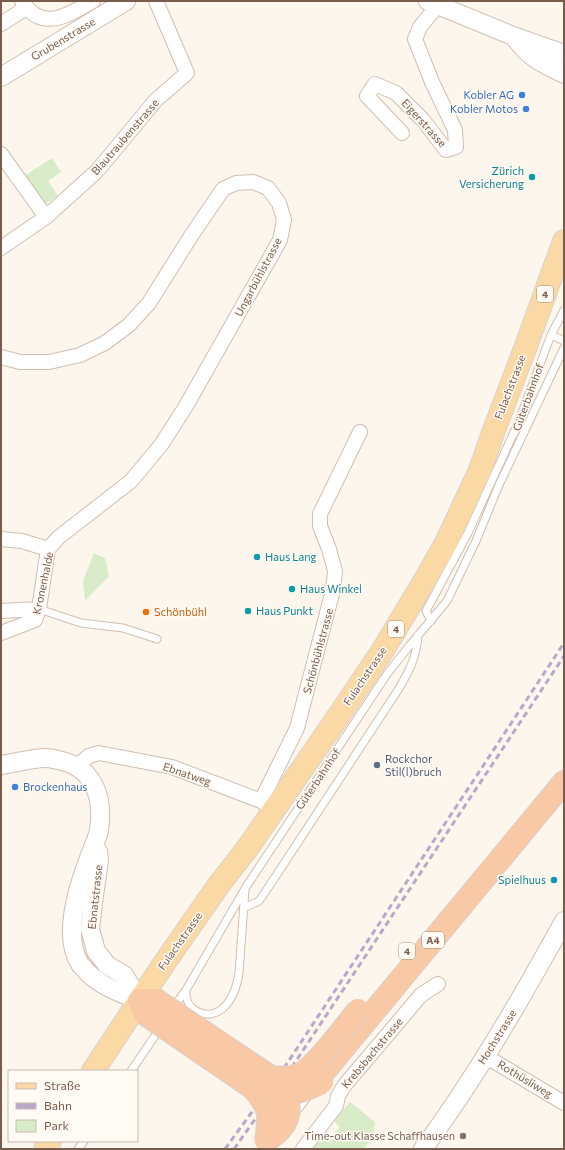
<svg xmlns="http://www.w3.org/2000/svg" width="565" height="1150" font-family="Commissioner,sans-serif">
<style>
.green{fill:#d8ecc9}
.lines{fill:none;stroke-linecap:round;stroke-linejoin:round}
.service-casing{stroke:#d1beb0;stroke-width:9}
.minor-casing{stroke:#d1beb0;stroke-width:16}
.tertiary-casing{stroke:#d1beb0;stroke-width:20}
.primary-casing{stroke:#dad1cd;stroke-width:24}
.trunk-casing{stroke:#dad1cd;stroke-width:24}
.service{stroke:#fff;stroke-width:7}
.minor{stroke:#fff;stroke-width:14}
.tertiary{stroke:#fff;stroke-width:18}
.primary{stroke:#fbd9a5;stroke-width:22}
.trunk{stroke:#f9c8a4;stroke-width:22}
.rail{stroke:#b9a8c9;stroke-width:3;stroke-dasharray:6 4;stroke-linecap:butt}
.trunk-bridge-casing{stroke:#dad1cd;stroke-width:24;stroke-linecap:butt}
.trunk-bridge{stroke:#f9c8a4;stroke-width:22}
.shop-dot{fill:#3f7fe0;stroke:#fffaf3;stroke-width:1.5}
.culture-dot{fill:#0f9aa8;stroke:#fffaf3;stroke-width:1.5}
.food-dot{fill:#e8710a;stroke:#fffaf3;stroke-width:1.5}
.service-dot{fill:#5c6f8a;stroke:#fffaf3;stroke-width:1.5}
.education-dot{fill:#8d6e63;stroke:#fffaf3;stroke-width:1.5}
.labels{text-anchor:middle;stroke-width:3;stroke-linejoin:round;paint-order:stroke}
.shield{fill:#fffaf3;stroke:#a28b7f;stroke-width:1}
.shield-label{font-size:10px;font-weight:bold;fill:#7a5c4d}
.street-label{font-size:11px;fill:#7a5c4d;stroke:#fffaf3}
.shop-label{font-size:11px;fill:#366cbe;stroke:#fffaf3;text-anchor:end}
.culture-label{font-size:11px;fill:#0d838f;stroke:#fffaf3;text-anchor:start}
.food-label{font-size:11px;fill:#c56008;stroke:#fffaf3;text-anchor:start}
.service-label{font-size:11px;fill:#4e5e75;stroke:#fffaf3;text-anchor:start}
.education-label{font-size:11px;fill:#785e54;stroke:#fffaf3;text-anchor:end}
</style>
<rect width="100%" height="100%" fill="#fdf6ec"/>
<!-- green -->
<path class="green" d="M52 158 61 172 48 181 58 196 43 205 24 176Z
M94 553 105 558 109 576 85 601 83 581Z
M350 1102 375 1122 374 1135 364 1149H310L326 1131 332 1136 340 1127 334 1121Z"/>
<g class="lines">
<defs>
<path id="service" d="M551 335 564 341
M514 434 551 335 564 310
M39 609 81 623 123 628 157 639
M431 621 426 611 468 533 515 430
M244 908 259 901 264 894 398 690C409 672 417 656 418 635
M186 990C184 1010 206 1021 222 1009 233 1000 237 986 239 973L245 889
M173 1008 186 990 246 887 387 674 410 645 447 601 476 541 499 485 564 348
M131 1071 161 1027
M294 1114 310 1094
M78 1149 84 1141"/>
<path id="minor" d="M22 1C42 33 68 15 93 1
M1 24 26 8
M402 133 367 96 375 84 396 93 423 120 446 150 456 147 455 130 432 82 415 39 420 27 438 5
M1 154 46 217
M1 248 46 217 97 171 156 100 187 73 156 1
M1 357 20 362H49L80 355 105 343 129 325 149 303 191 236 223 189 236 183 253 182 268 188 279 203 284 220 280 240 186 406 161 445 131 481 59 537 48 549 39 609 35 620 1 633
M1 539 22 541 48 549
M1 611 39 609
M77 766 89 756 99 753 172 767 261 801 267 805
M261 801 297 728 333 590 335 571 329 549 320 526V514L360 432
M485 1056 564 1103
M303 1149 336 1106 338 1096 344 1086 421 995 438 984"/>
<path id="tertiary" d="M428 1 513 36 564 54
M514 37C531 59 540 62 564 74
M1 77 126 1
M1 765C15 763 32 758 46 758 50 758 54 759 58 760 94 767 104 797 99 830 97 840 92 849 89 858 78 887 62 936 80 964 82 967 86 970 88 973 103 987 120 993 139 1000
M98 851 99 860 93 903 90 929 96 951 107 965 124 975 139 1000
M423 1149C476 1077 521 999 564 921"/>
<path id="primary" d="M93 1071 163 965 218 886 249 846 329 730 383 650 425 580 446 543 480 470 494 430 526 346 564 241
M45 1149 50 1141"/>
<path id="trunk" d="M145 1014 139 1000H156
M318 1079 564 782"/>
</defs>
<!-- service casing -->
<use href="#service" class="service-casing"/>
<!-- minor casing -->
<use href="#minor" class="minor-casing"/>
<!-- tertiary casing -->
<use href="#tertiary" class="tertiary-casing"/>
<!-- primary casing -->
<use href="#primary" class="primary-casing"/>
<!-- trunk casing -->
<use href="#trunk" class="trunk-casing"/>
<!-- service -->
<use href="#service" class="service"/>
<!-- minor -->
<use href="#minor" class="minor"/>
<!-- tertiary -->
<use href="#tertiary" class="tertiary"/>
<!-- primary -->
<use href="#primary" class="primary"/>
<!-- trunk -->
<use href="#trunk" class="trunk"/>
<!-- rail -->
<path class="rail" d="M225 1149 284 1068 564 643
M234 1149 292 1067 564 656"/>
<defs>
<path id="trunk-bridge" d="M156 1000 271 1077C285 1087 293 1105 286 1121 282 1130 273 1136 266 1141
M145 1014 253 1088C271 1110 270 1115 266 1141
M271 1077C280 1078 289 1079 296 1076 313 1071 346 1025 358 1010
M271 1093C295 1095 301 1092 322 1082"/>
</defs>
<!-- trunk-bridge casing -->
<use href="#trunk-bridge" class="trunk-bridge-casing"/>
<!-- trunk-bridge -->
<use href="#trunk-bridge" class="trunk-bridge"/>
</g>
<!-- markers -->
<g class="shop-dot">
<circle cx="522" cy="95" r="4"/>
<circle cx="526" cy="109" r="4"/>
<circle cx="15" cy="787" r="4"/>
</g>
<g class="culture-dot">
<circle cx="532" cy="177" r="4"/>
<circle cx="257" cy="557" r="4"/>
<circle cx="292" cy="589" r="4"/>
<circle cx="248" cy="611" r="4"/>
<circle cx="554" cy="880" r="4"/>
</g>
<circle class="food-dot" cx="146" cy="612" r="4"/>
<circle class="service-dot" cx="377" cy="765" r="4"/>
<circle class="education-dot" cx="463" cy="1136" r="4"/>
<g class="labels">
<!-- shield labels -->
<g class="shield">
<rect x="537" y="286" width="16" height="16" rx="3"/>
<rect x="388" y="621" width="16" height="16" rx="3"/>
<rect x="422" y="932" width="22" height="16" rx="3"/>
<rect x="399" y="943" width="16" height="16" rx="3"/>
</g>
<g class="shield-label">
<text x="545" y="298">4</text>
<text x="396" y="633">4</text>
<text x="433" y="944">A4</text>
<text x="407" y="955">4</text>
</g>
<!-- street labels -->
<g class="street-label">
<text transform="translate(63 39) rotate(-31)" y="4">Grubenstrasse</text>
<text transform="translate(424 123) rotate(48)" y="4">Eigerstrasse</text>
<text transform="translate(125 137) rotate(-49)" y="4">Blautraubenstrasse</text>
<text transform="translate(258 277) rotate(-62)" y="4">Ungarbühlstrasse</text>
<text transform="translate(510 387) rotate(-69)" y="4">Fulachstrasse</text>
<text transform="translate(528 397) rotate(-70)" y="4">Güterbahnhof</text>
<text transform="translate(43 583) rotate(-78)" y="4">Kronenhalde</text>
<text transform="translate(318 651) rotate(-75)" y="4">Schönbühlstrasse</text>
<text transform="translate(365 676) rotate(-56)" y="4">Fulachstrasse</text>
<text transform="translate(187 774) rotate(19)" y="4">Ebnatweg</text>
<text transform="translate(318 779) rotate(-56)" y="4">Güterbahnhof</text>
<text transform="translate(95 897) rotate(-84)" y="4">Ebnatstrasse</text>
<text transform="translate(180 941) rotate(-55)" y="4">Fulachstrasse</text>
<text transform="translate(497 1037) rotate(-58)" y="4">Hochstrasse</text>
<text transform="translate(372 1053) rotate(-50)" y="4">Krebsbachstrasse</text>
<text transform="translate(525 1079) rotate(31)" y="4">Rothüsliweg</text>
</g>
<!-- shop labels -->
<g class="shop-label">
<text x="514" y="99">Kobler AG</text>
<text x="518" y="113">Kobler Motos</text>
<text x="23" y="791" text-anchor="start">Brockenhaus</text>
</g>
<!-- culture labels -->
<g class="culture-label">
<text x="524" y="175" text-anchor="end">Zürich<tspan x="524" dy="13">Versicherung</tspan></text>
<text x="265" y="561">Haus Lang</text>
<text x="300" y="593">Haus Winkel</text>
<text x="256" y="615">Haus Punkt</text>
<text x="546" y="884" text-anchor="end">Spielhuus</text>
</g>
<!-- food labels -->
<g class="food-label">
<text x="154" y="616">Schönbühl</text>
</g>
<!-- service labels -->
<g class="service-label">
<text x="385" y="763">Rockchor<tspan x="385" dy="13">Stil(l)bruch</tspan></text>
</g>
<!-- education labels -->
<g class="education-label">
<text x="455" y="1140">Time-out Klasse Schaffhausen</text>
</g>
</g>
<!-- border -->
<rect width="565" height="1150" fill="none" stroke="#7a5c4d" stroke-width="4"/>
<!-- legend -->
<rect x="8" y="1070" width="130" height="72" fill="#fffaf3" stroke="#cabbb1"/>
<rect x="16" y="1083" width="20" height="6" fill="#fbd9a5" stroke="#cabbb1"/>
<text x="44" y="1090" font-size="12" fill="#7a5c4d">Straße</text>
<rect x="16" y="1103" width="20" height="6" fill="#b9a8c9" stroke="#cabbb1"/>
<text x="44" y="1110" font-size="12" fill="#7a5c4d">Bahn</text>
<rect x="16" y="1120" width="20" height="12" fill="#d8ecc9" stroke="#cabbb1"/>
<text x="44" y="1130" font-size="12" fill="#7a5c4d">Park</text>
</svg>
